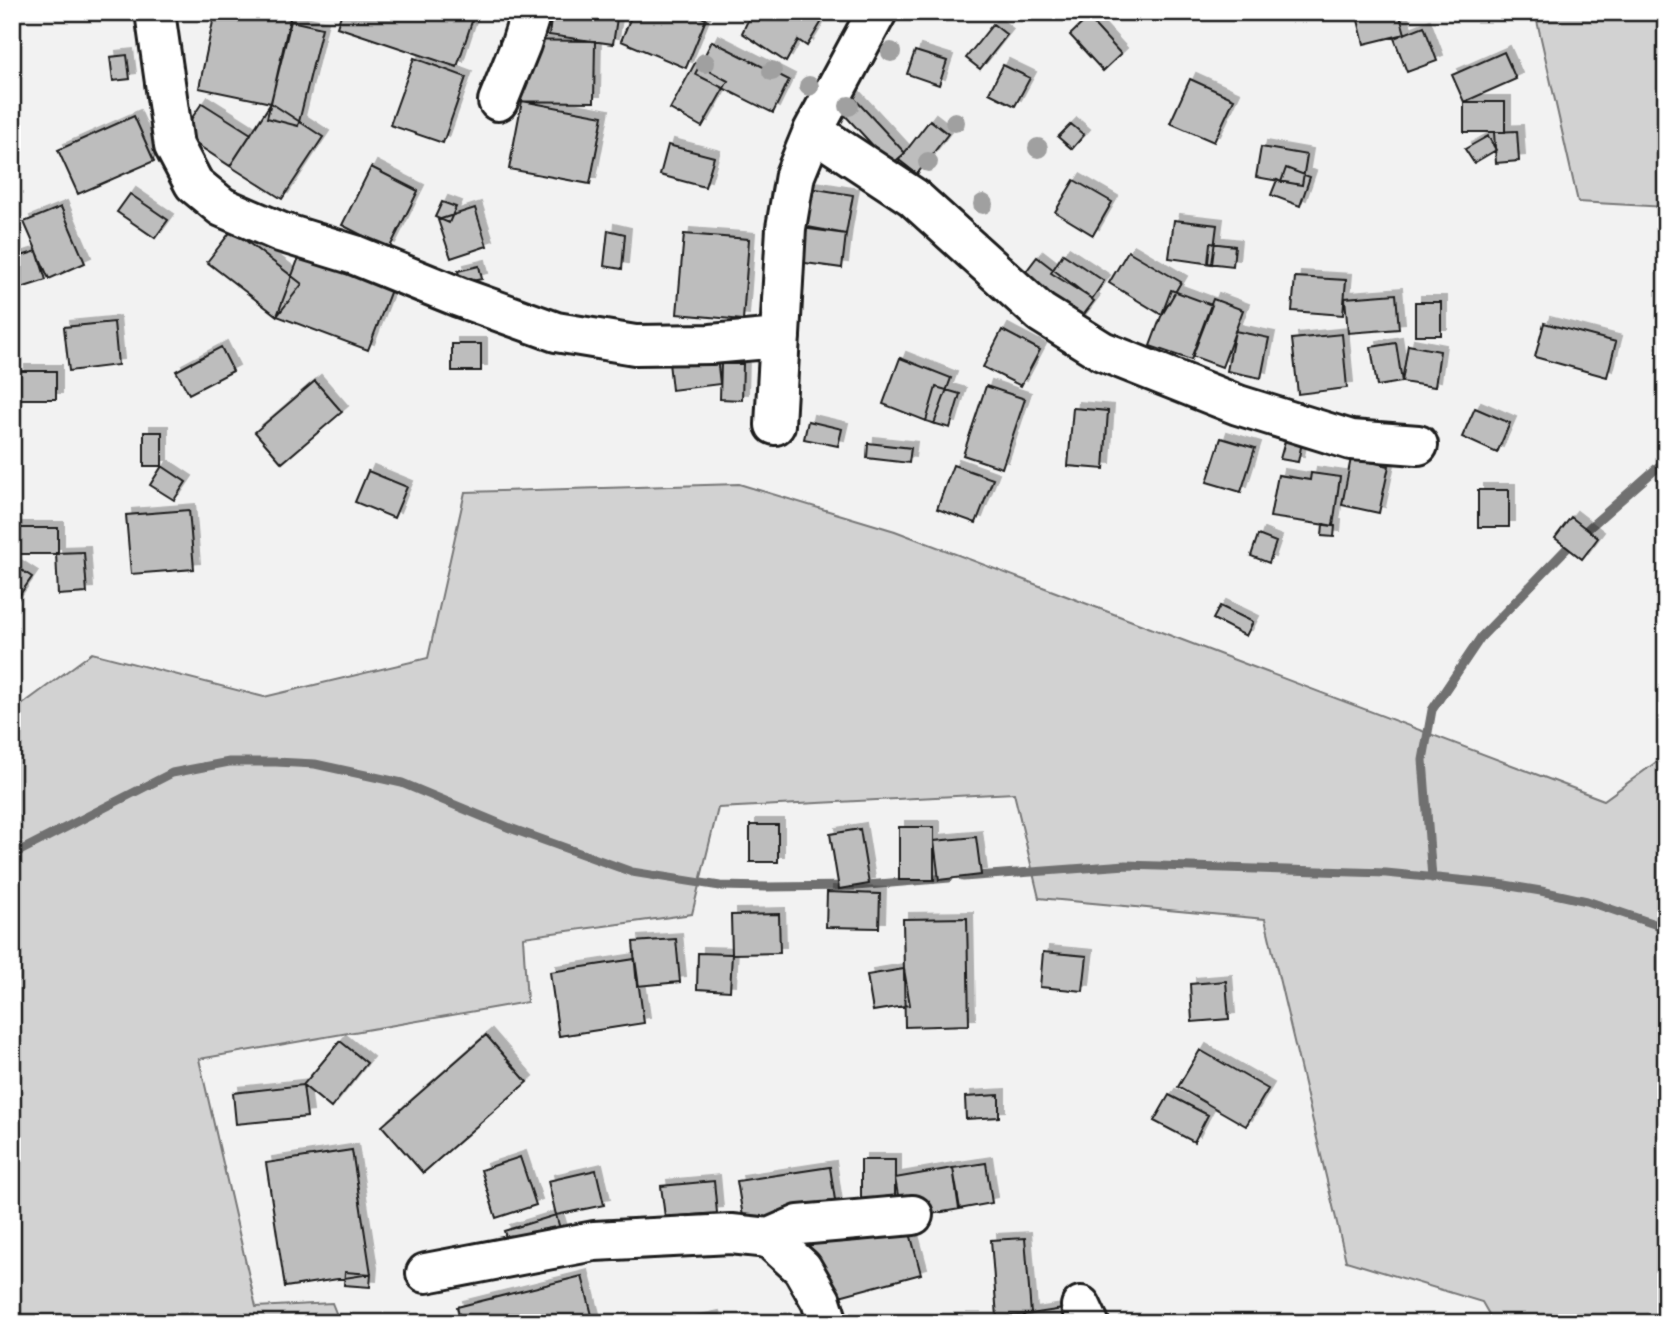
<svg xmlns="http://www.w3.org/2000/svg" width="1678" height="1335" font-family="Mynerve,sans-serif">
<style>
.green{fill:#d2d2d2;stroke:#777;stroke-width:2}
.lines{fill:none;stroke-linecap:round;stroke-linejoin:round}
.stream{stroke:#707070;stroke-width:9}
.building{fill:#bdbdbd;stroke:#1c1c1c;stroke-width:2;filter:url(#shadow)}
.minor-casing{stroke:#1c1c1c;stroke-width:44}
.minor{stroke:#fff;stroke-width:38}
.tree{fill:#a0a0a0}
</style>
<defs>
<filter id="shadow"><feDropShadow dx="6" dy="-6" stdDeviation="0" flood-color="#0004"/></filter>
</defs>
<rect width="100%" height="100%" fill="#f2f2f2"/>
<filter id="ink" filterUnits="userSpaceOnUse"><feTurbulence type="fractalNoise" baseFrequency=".0143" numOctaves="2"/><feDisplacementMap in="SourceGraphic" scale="14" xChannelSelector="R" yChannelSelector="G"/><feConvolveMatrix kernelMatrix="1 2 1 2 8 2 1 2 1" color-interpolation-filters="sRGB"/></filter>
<g filter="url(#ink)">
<!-- green -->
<path class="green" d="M1535 12H1666V207L1578 202Z
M739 484 895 531 1604 800 1666 755V1323H1494L1482 1302 1346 1261 1265 919 1039 898 1014 793 718 808 692 914 523 937 527 1002 199 1059 256 1307 332 1303 340 1323H12V712L92 653 264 697 428 658 465 492Z"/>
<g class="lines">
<!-- stream -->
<path class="stream" d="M12 855 172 773 229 762H276L315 764 402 783 510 828 632 872 720 886 767 887 856 886 949 878
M963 877 1126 865 1386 873 1499 884 1541 891 1587 901 1666 928
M1432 878 1423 760 1432 710 1481 637 1573 542 1666 460"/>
</g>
<!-- building -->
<path class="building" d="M215 12H263L290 18 271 103 199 88Z
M342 12H475L457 67 337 27Z
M552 12H618L613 44 549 35Z
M633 12H690L706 19 686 68 621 41Z
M752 12H826L827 13 807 46 798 40 786 62 742 33Z
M1356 12H1399L1405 34 1364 44Z
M1088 18 1121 54 1103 71 1070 35Z
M291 21 322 28 298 126 267 118Z
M993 24 1007 35 980 69 966 58Z
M1424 26 1437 61 1407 72 1394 38Z
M499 40 595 41 594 102 498 101Z
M712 41 789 80 773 113 695 74Z
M915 51 947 61 939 85 907 74Z
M1504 52 1516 79 1464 102 1452 75Z
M127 55 130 79 113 81 110 57Z
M414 58 466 77 443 143 390 125Z
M695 63 728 81 702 127 670 109Z
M1003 65 1030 78 1015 106 989 93Z
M1190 79 1234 99 1214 142 1170 123Z
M853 97 905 153 891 165 840 110Z
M522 101 603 116 590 184 509 169Z
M1464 102H1505V132H1464Z
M202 103 251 134 230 166 181 134Z
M271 103 323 137 282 199 230 166Z
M134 116 154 161 78 194 58 150Z
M930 120 948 134 917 174 899 160Z
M1071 124 1084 135 1072 149 1058 137Z
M1517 131 1519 161 1496 163 1494 132Z
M1488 136 1496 150 1474 163 1465 149Z
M668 145 714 157 705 187 660 175Z
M1261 147 1307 155 1302 185 1256 177Z
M371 167 418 191 389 249 342 225Z
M1286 168 1310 177 1300 206 1271 195 1277 180 1281 182Z
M1074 180 1112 202 1093 235 1055 212Z
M804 187 853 195 846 234 797 225Z
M130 194 168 220 155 238 117 212Z
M442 202 456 207 449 223 435 217Z
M61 207 85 263 49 279 24 222Z
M475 208 487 246 451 258 438 220Z
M1174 220 1217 225 1212 264 1169 258Z
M787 226 846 234 842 268 783 260Z
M232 230 302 284 277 316 207 262Z
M608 230 625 234 622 269 604 266Z
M684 234 749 239 743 320 677 314Z
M1210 243 1235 246 1233 266 1208 263Z
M302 249 394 282 368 350 277 316Z
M37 251 46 280 12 291V259Z
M1128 251 1181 282 1162 315 1109 283Z
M1063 254 1104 281 1092 299 1051 273Z
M1037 257 1094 301 1075 326 1018 282Z
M479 266 482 279 461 283 458 271Z
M1295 277 1346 280 1343 315 1292 311Z
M1171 290 1212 305 1191 360 1150 346Z
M1396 294 1399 329 1348 333 1345 298Z
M1213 299 1243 310 1222 367 1192 356Z
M1415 302H1441V335H1415Z
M114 322 118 365 69 371 64 327Z
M1544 323 1616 342 1607 377 1535 357Z
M1002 330 1040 350 1021 386 983 367Z
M1235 331 1269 338 1261 378 1227 371Z
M1342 334 1347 388 1298 394 1292 339Z
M715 339 720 384 672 390 667 344Z
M1396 343 1402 382 1377 386 1371 347Z
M452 344H481V371H452Z
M1408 345 1440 351 1435 387 1402 382Z
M221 347 233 371 189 394 176 371Z
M900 358 951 378 934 424 883 404Z
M721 364H743L742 400 720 399Z
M19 371H56V399H19Z
M315 381 342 412 282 463 255 432Z
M986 386 1025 399 1002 468 963 455Z
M936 387 960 394 950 428 926 421Z
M1073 408 1108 411 1104 469 1068 466Z
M1475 408 1510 423 1497 453 1462 437Z
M808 421 842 429 838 446 804 439Z
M144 432H162V466H144Z
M1287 434 1303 437 1298 462 1280 459Z
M1221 438 1255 448 1241 492 1207 482Z
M868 443 911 448 909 463 867 458Z
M1351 458 1389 466 1379 513 1342 505Z
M953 465 993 479 976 523 937 509Z
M162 466 186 482 174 500 150 485Z
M368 471 407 487 394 518 355 502Z
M1311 473 1340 477 1333 526 1270 517 1278 475 1310 480Z
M1478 490H1509V527H1478Z
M189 510 194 569 131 574 126 515Z
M1571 517 1598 538 1582 559 1555 538Z
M1323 524 1335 526 1334 537 1322 536Z
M12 528H58V554H12Z
M1258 535 1276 542 1269 563 1251 556Z
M84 552 87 593 58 595 56 553Z
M12 564 32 577 12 606Z
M1220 606 1253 622 1246 636 1213 619Z
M750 825H778V862H750Z
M899 827H934V880H899Z
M860 829 869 884 839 889 830 834Z
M976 837 981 875 939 880 934 841Z
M827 892 880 894 879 928 826 927Z
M779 914 780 953 732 954 731 915Z
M967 918 969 1025 905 1027 903 919Z
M676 939 680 982 637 986 633 942Z
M1043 952 1087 956 1083 991 1040 987Z
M698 953 732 954 730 991 697 989Z
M635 959 644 1023 559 1036 550 972Z
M904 969 910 1005 873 1011 867 975Z
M1226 981 1229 1019 1192 1022 1190 984Z
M486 1035 527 1082 423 1173 382 1126Z
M340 1041 367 1063 331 1108 303 1085Z
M1200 1050 1268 1089 1246 1126 1178 1087Z
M303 1085 307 1117 236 1124 233 1093Z
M999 1095V1117L966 1119 965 1097Z
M1169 1095 1208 1115 1194 1142 1154 1121Z
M352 1150 371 1274 285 1287 266 1163Z
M520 1157 536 1205 496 1218 481 1170Z
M861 1160H895V1215H861Z
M986 1163 992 1203 959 1209 953 1168Z
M830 1167 838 1220 746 1234 737 1181Z
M953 1168 960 1209 902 1219 895 1178Z
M596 1170 604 1205 556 1215 548 1181Z
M714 1181 717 1213 665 1217 661 1186Z
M556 1215 561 1232 509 1247 504 1231Z
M906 1218 921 1274 821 1301 805 1245Z
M1025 1238 1031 1314 997 1317 991 1240Z
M345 1272 371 1274 370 1287 344 1285Z
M582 1276 594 1323H461L457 1307Z
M1076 1307 1079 1323H1025L1024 1315Z
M713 1317 715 1323H685Z"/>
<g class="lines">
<defs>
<path id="minor" d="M155 12 174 146 194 184 222 207 280 232 355 255 459 297 556 332 635 345 711 344 780 338
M498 101 521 44 531 12
M813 131 913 197 1041 313 1102 351 1238 405 1351 440 1418 445
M775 425 786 228 795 175 813 131 877 12
M769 1238 799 1225 913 1215
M426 1273 594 1241 731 1234 769 1238 802 1268 821 1301 828 1323
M1081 1306 1089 1323"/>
</defs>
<!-- minor casing -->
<use href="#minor" class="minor-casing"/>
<!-- minor -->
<use href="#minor" class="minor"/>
</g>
<!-- trees -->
<g class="tree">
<circle cx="891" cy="52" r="10"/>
<circle cx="705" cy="63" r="10"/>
<circle cx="772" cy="71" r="10"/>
<circle cx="809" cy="86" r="10"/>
<circle cx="849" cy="106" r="10"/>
<circle cx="955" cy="122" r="10"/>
<circle cx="1038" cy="148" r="10"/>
<circle cx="928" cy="162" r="10"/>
<circle cx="983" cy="204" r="10"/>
</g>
</g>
<!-- margin -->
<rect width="1678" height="1335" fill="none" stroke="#fff" stroke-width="42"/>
<rect x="21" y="21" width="1636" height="1293" fill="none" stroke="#1c1c1c" stroke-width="2.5" filter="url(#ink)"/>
</svg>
